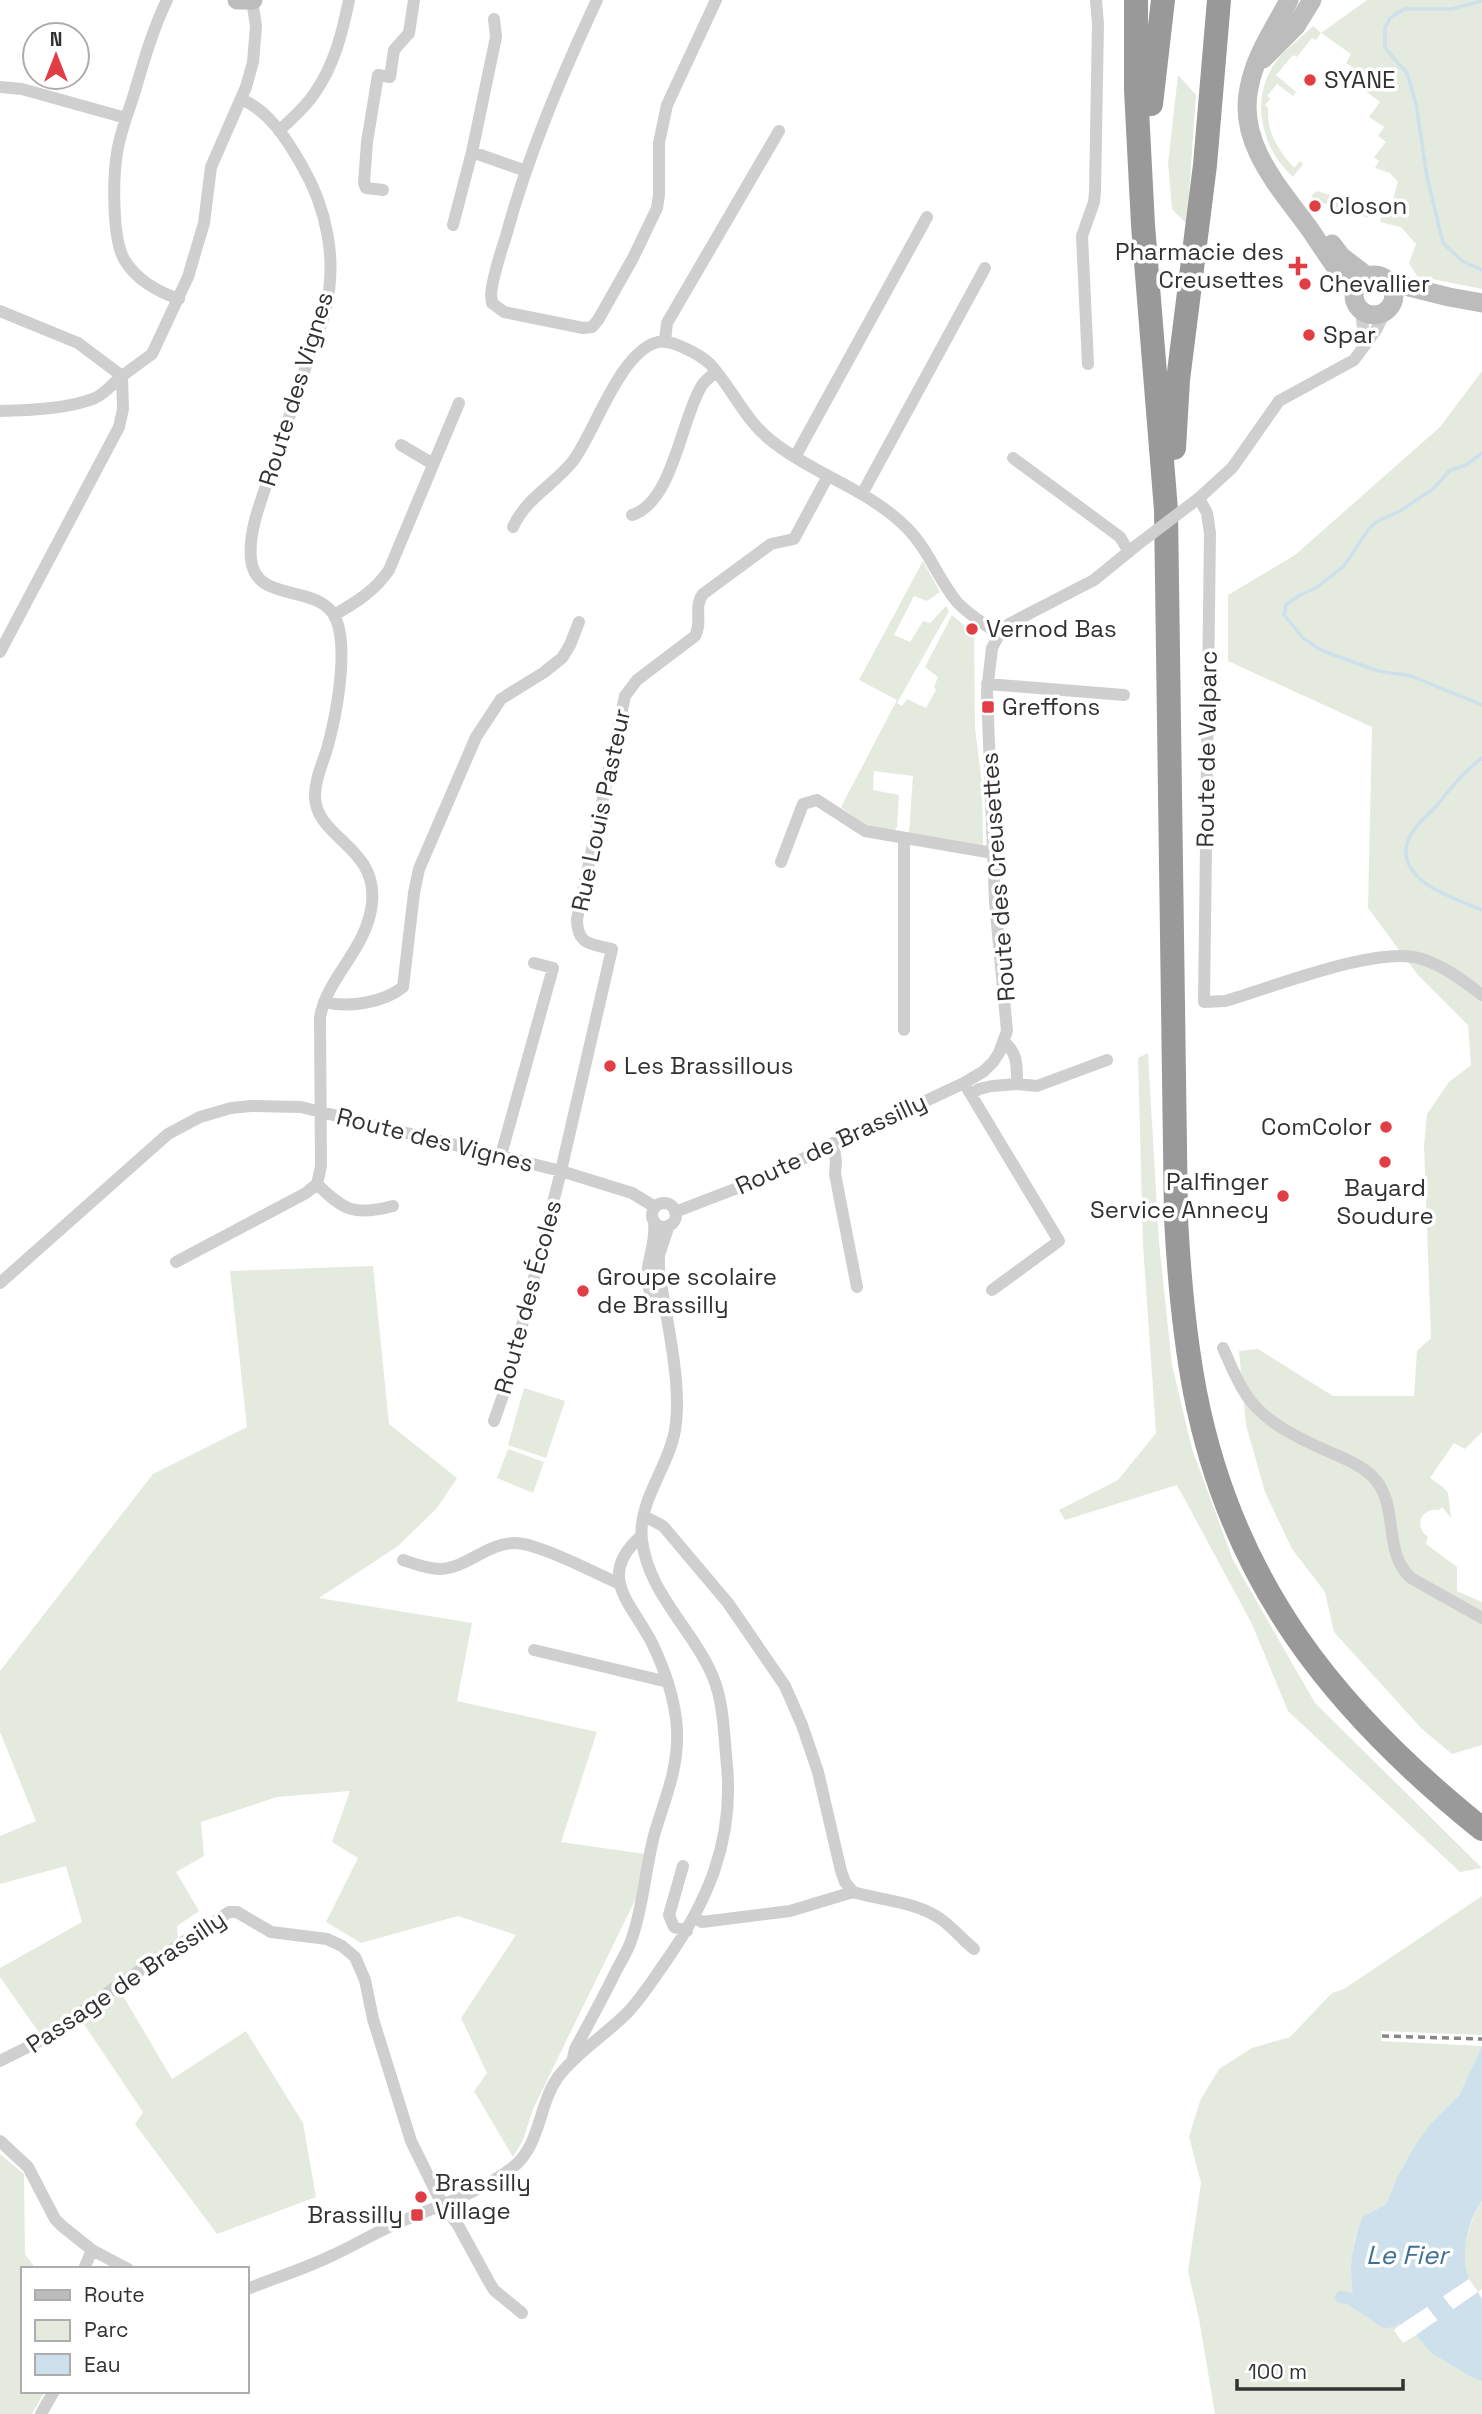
<svg xmlns="http://www.w3.org/2000/svg" width="1482" height="2414" font-family="'Space Grotesk',sans-serif">
<style>
.green{fill:#e4ebde}
.water{fill:#cee0ec}
.lines{fill:none;stroke-linecap:round;stroke-linejoin:round}
.stream{stroke:#cee0ec;stroke-width:3.5}
.canal{stroke:#cee0ec;stroke-width:12}
.river{stroke:#cee0ec;stroke-width:19}
.street{stroke:#cfcfcf;stroke-width:12}
.secondary{stroke:#bcbcbc;stroke-width:19}
.highway{stroke:#999;stroke-width:24}
.rail{stroke:#878787;stroke-width:3.5;stroke-dasharray:7 5;stroke-linecap:butt}
.street-bridge{stroke:#cfcfcf;stroke-width:12}
.poi-dot{fill:#e03d45;stroke:#fff;stroke-width:2.5}
.labels{text-anchor:middle;stroke-width:7;stroke-linejoin:round;paint-order:stroke}
.poi-label{font-size:24px;fill:#323232;stroke:#fff;text-anchor:start}
.street-label{font-size:24px;fill:#323232;stroke:#fff}
.water-label{font-size:26px;font-style:italic;fill:#417192;stroke:#fff}
</style>
<rect width="100%" height="100%" fill="#fff"/>
<!-- green -->
<path class="green" d="M1367 0H1482V289L1417 276 1409 263 1416 244 1401 227 1380 222 1383 212 1389 214 1398 182 1390 173 1375 168 1379 161 1374 157 1386 142 1378 136 1384 127 1369 117 1380 102 1364 90 1352 67 1346 63 1351 54 1321 33 1316 40 1312 38 1297 57 1293 55 1276 75 1296 92 1293 96 1277 84 1267 96 1270 99 1265 105 1268 108C1267 134 1278 149 1294 168L1300 161 1303 164 1293 177C1258 145 1249 92 1281 55 1291 45 1303 36 1313 26L1321 33Z
M1178 75 1196 95 1187 224 1172 209 1168 163Z
M1317 191 1371 208 1368 218 1314 200 1311 196Z
M1482 371V1432L1465 1449 1454 1443 1430 1478 1443 1487 1448 1493 1451 1518 1442 1507 1439 1510C1421 1508 1413 1526 1428 1537L1426 1544 1457 1567V1591L1482 1602V1745L1452 1754 1422 1729 1334 1632 1325 1592 1292 1549 1265 1492 1246 1425 1239 1351 1258 1349 1333 1396H1414L1417 1351 1431 1338 1424 1146 1427 1114 1449 1082 1471 1065 1468 1025 1417 974 1368 908 1372 727 1228 661V595L1295 555 1440 427Z
M923 561 940 592 927 601 914 596 894 635 910 642 923 621 930 623 946 606 949 611 897 703 902 706 907 699 926 708 936 690 934 687 938 677 925 667 952 615 974 634 975 728 982 784 983 845 909 833 913 776 874 771 873 790 899 795 897 827 894 831 869 828 841 807 897 700 859 680Z
M1148 1053 1159 1242 1172 1365 1192 1449 1233 1560 1315 1703 1482 1868 1460 1872 1288 1711 1252 1624 1177 1485 1065 1520 1059 1510 1118 1480 1156 1433 1143 1245 1138 1058Z
M373 1266 389 1424 457 1478 437 1508 398 1546 319 1598 472 1623 457 1701 597 1732 561 1842 645 1854 639 1892 533 2109 523 2140 513 2157 474 2091 487 2073 461 2018 516 1935 458 1916 361 1943 326 1922 358 1858 332 1842 350 1791 277 1797 201 1822 204 1856 176 1872 199 1911 177 1926 178 1938 116 1984 172 2079 246 2031 303 2123 316 2197 217 2234 135 2124 143 2112 75 2011 40 2034 0 1977V1968L82 1922 66 1866 0 1884V1836L36 1821 0 1732V1671L153 1474 247 1427 230 1271Z
M524 1388 565 1401 546 1458 508 1445Z
M508 1449 544 1462 533 1493 497 1478Z
M1482 1896V2035L1381 2031V2041L1482 2046 1459 2095 1431 2123 1415 2145 1397 2177 1386 2204 1362 2217 1354 2242 1351 2282 1382 2315 1400 2325 1394 2330 1403 2343 1416 2335 1431 2353 1474 2379 1482 2381V2414H1215L1199 2319 1188 2271 1201 2183 1189 2137 1200 2101 1219 2069 1252 2048 1290 2037 1332 1993 1344 1989Z
M0 2154 24 2174 25 2254 36 2269H23V2391H45L32 2414H0Z
M1482 2201V2289L1478 2292C1473 2284 1466 2277 1464 2267 1461 2250 1472 2215 1482 2201Z"/>
<!-- water -->
<path class="water" d="M1482 2046V2201C1468 2220 1459 2256 1469 2279L1400 2325 1353 2294C1348 2267 1353 2243 1362 2217L1386 2204 1397 2177 1415 2145 1431 2123 1459 2095Z
M1478 2292 1482 2299V2381L1474 2379 1431 2353 1416 2335Z"/>
<g class="lines">
<!-- stream -->
<path class="stream" d="M1482 1 1451 9H1404L1390 18 1385 28V48L1407 73 1411 87 1416 104 1427 177 1443 243 1462 261 1482 270
M1482 453 1466 465 1449 471 1433 489 1400 511 1376 522 1368 530 1344 566 1316 588 1300 595 1286 605 1284 615 1304 639 1323 651 1378 671 1411 676 1482 705
M1482 758C1462 773 1453 786 1437 805 1427 817 1412 827 1407 843 1397 882 1456 899 1482 910"/>
<!-- canal -->
<path class="canal" d="M1341 2297 1349 2298 1385 2322 1392 2321 1403 2311"/>
<!-- river -->
<path class="river" d="M1422 2279C1435 2308 1458 2329 1482 2348"/>
<!-- street -->
<path class="street" d="M167 0C153 29 144 60 135 91 129 111 120 132 117 153 113 177 112 238 124 259 135 279 158 292 179 299
M597 0C561 77 528 155 506 236 500 255 493 275 491 294L492 303 504 312 583 328 592 327 598 320 633 258 657 208 659 195V143L667 105 716 0
M0 87 22 89 126 118
M279 131C291 119 305 108 314 94 334 66 342 34 349 0
M472 152 526 171
M383 190 366 188 364 183 367 142 378 75 390 77 394 50 409 33 414 0
M453 225 472 152 496 37 494 19
M0 311 78 343 122 376C113 383 105 394 95 398 72 408 26 411 0 411
M1361 311 1365 344
M1385 312 1376 330 1354 360 1279 401 1232 468 1199 498 1207 513 1210 533 1204 1002 1225 1001C1271 988 1380 944 1422 959 1444 966 1464 981 1482 995
M665 341 667 323 779 131
M1088 364 1082 236 1094 202 1095 191 1098 24 1096 0
M401 445 433 464
M795 457 927 217
M1013 458 1120 537 1129 552
M862 494 985 268
M632 515C673 502 681 420 701 387 704 381 711 376 716 372
M513 527C527 497 553 486 573 461 595 432 620 351 658 342 671 339 701 355 710 364 733 389 745 421 773 442 815 475 868 489 907 528 928 549 938 579 957 602 969 615 985 624 999 635
M334 615C355 603 375 591 389 570L459 403
M0 652 119 427 123 409 122 376 152 354 188 277 204 223 211 167 246 87 253 62 256 26 252 0
M987 684 1124 695
M904 838V1030
M781 862 803 804 817 800 865 831 993 853
M324 1002C348 1008 383 1003 403 987L414 893 419 869 476 737 501 699 543 673 562 658 570 645 579 622
M1004 1042C1018 1053 1017 1067 1017 1084
M964 1083 1059 1241 992 1290
M971 1094 979 1089 992 1086 1017 1084 1037 1086 1107 1060
M833 1143 836 1161 835 1174 857 1287
M501 1155 553 968 534 963
M317 1184C344 1211 355 1216 393 1206
M652 1215a12 12 0 1 1 24 0a12 12 0 1 1-24 0Z
M675 1212 753 1182 964 1083 984 1071 993 1062 999 1053 1007 1031 995 902 987 691 992 648 999 635 1009 624 1094 580 1137 545
M654 1221C658 1260 630 1275 664 1312
M176 1262 306 1193 317 1184 321 1166 320 1017C328 975 367 950 372 903 378 846 315 838 315 796 315 779 322 765 327 749 336 717 349 651 336 619 320 582 255 605 251 559 248 531 262 498 271 472 283 437 294 401 306 366 312 348 321 330 325 311 338 261 327 208 301 164 286 138 269 111 241 99
M0 1283 168 1134 200 1117 231 1108 251 1106 301 1107 561 1171 632 1193 655 1207
M1223 1348C1231 1365 1238 1385 1250 1400 1268 1424 1299 1438 1325 1450 1340 1457 1360 1464 1372 1476 1401 1504 1381 1551 1411 1578L1482 1618
M494 1421 508 1381 560 1175 612 949C591 944 577 945 577 919L625 696 637 680 695 636C703 622 693 607 703 594L771 544 794 539 828 476
M644 1516 663 1526 728 1603 785 1686 802 1725 818 1772 841 1871 845 1882 853 1892C882 1901 916 1901 942 1920 953 1928 963 1940 974 1949
M403 1560C415 1564 427 1569 440 1569 467 1568 487 1543 515 1543 538 1543 597 1574 620 1584
M534 1650 668 1682
M683 1866 669 1915 674 1927 687 1931
M695 1918 702 1922 790 1911 853 1892
M0 2061 44 2039 121 1983 229 1912H237L271 1932 327 1939 342 1946 355 1957 365 1980 373 2019 411 2141 438 2196 459 2227 488 2280 494 2290 522 2313
M572 2062 575 2049C589 2023 604 1996 617 1969 622 1960 628 1950 631 1941 644 1906 645 1867 655 1832 666 1796 679 1766 677 1729 675 1698 665 1670 652 1643 632 1603 595 1577 641 1536
M0 2141 28 2167 55 2219 62 2226 92 2250 128 2269
M84 2269 92 2250
M247 2289C275 2278 304 2269 331 2256 353 2246 373 2234 395 2224 434 2207 478 2194 512 2168 541 2146 538 2105 558 2077 577 2052 607 2034 629 2011 642 1997 653 1980 664 1964 707 1903 734 1842 727 1766 724 1737 724 1703 713 1677 693 1629 648 1593 642 1540 637 1502 669 1467 675 1430 683 1384 665 1316 659 1269V1255L669 1225
M41 2414 54 2391"/>
<!-- secondary -->
<path class="secondary" d="M237 0H253
M1289 0C1274 29 1255 55 1249 88 1237 144 1281 189 1311 231 1325 252 1339 273 1354 293
M1263 59 1296 26 1312 0
M1332 244 1341 256 1367 276
M1354 295a20 20 0 1 1 40 0a20 20 0 1 1-40 0Z
M1389 282 1449 297 1482 303"/>
<!-- highway -->
<path class="highway" d="M1136 0V90L1143 225 1166 510 1176 1218C1179 1276 1184 1334 1195 1392 1232 1583 1334 1710 1482 1829
M1151 104 1163 0
M1174 448 1178 380 1205 165 1219 0"/>
<!-- rail -->
<path class="rail" d="M1382 2036 1482 2039"/>
<!-- street-bridge -->
<path class="street-bridge" d="M1137 545 1199 498"/>
</g>
<!-- markers -->
<g class="poi-dot">
<circle cx="1310" cy="80" r="7"/>
<circle cx="1315" cy="206" r="7"/>
<path d="M1294.5 255.5h7v7h7v7h-7v7h-7v-7h-7v-7h7z"/>
<circle cx="1305" cy="284" r="7"/>
<circle cx="1309" cy="335" r="7"/>
<circle cx="972" cy="629" r="7"/>
<rect x="981" y="700" width="14" height="14" rx="3.5"/>
<circle cx="610" cy="1066" r="7"/>
<circle cx="1386" cy="1127" r="7"/>
<circle cx="1385" cy="1162" r="7"/>
<circle cx="1283" cy="1196" r="7"/>
<circle cx="583" cy="1291" r="7"/>
<circle cx="421" cy="2197" r="7"/>
<rect x="410" y="2208" width="14" height="14" rx="3.5"/>
</g>
<g class="labels">
<!-- poi labels -->
<g class="poi-label">
<text x="1324" y="88">SYANE</text>
<text x="1329" y="214">Closon</text>
<text x="1284" y="260" text-anchor="end">Pharmacie des<tspan x="1284" dy="28">Creusettes</tspan></text>
<text x="1319" y="292">Chevallier</text>
<text x="1323" y="343">Spar</text>
<text x="986" y="637">Vernod Bas</text>
<text x="1002" y="715">Greffons</text>
<text x="624" y="1074">Les Brassillous</text>
<text x="1372" y="1135" text-anchor="end">ComColor</text>
<text x="1269" y="1190" text-anchor="end">Palfinger<tspan x="1269" dy="28">Service Annecy</tspan></text>
<text x="1385" y="1196" text-anchor="middle">Bayard<tspan x="1385" dy="28">Soudure</tspan></text>
<text x="597" y="1285">Groupe scolaire<tspan x="597" dy="28">de Brassilly</tspan></text>
<text x="435" y="2191">Brassilly<tspan x="435" dy="28">Village</tspan></text>
<text x="403" y="2223" text-anchor="end">Brassilly</text>
</g>
<!-- street labels -->
<g class="street-label">
<text transform="translate(296 389) rotate(-73)" y="8">Route des Vignes</text>
<text transform="translate(1207 749) rotate(-89)" y="8">Route de Valparc</text>
<text transform="translate(601 810) rotate(-78)" y="8">Rue Louis Pasteur</text>
<text transform="translate(998 877) rotate(-94)" y="8">Route des Creusettes</text>
<text transform="translate(435 1140) rotate(14)" y="8">Route des Vignes</text>
<text transform="translate(831 1144) rotate(-25)" y="8">Route de Brassilly</text>
<text transform="translate(528 1297) rotate(-75)" y="8">Route des Écoles</text>
<text transform="translate(126 1982) rotate(-34)" y="8">Passage de Brassilly</text>
</g>
<!-- water labels -->
<g class="water-label">
<text x="1407" y="2264">Le Fier</text>
</g>
</g>
<!-- legend -->
<rect x="21" y="2267" width="228" height="126" fill="#ffffff" stroke="#adadad" stroke-width="2"/>
<rect x="35" y="2290" width="35" height="10" fill="#bcbcbc" stroke="#adadad" stroke-width="2"/>
<text x="84" y="2302" font-size="21" fill="#323232">Route</text>
<rect x="35" y="2320" width="35" height="21" fill="#e4ebde" stroke="#adadad" stroke-width="2"/>
<text x="84" y="2337" font-size="21" fill="#323232">Parc</text>
<rect x="35" y="2354" width="35" height="21" fill="#cee0ec" stroke="#adadad" stroke-width="2"/>
<text x="84" y="2372" font-size="21" fill="#323232">Eau</text>
<!-- north arrow -->
<g transform="translate(56 56)"><circle r="33" fill="#ffffff" stroke="#adadad" stroke-width="2"/>
<path d="M0-5L12 26L0 18L-12 26Z" fill="#e03d45"/>
<text y="-10" font-size="19" font-weight="bold" text-anchor="middle" fill="#323232">N</text>
</g>
<!-- scale -->
<path d="M1237 2379v10h166v-10" fill="none" stroke="#323232" stroke-width="3.5"/>
<text x="1248" y="2379" font-size="21" fill="#323232" stroke="#ffffff" stroke-width="5" paint-order="stroke">100 m</text>
</svg>
